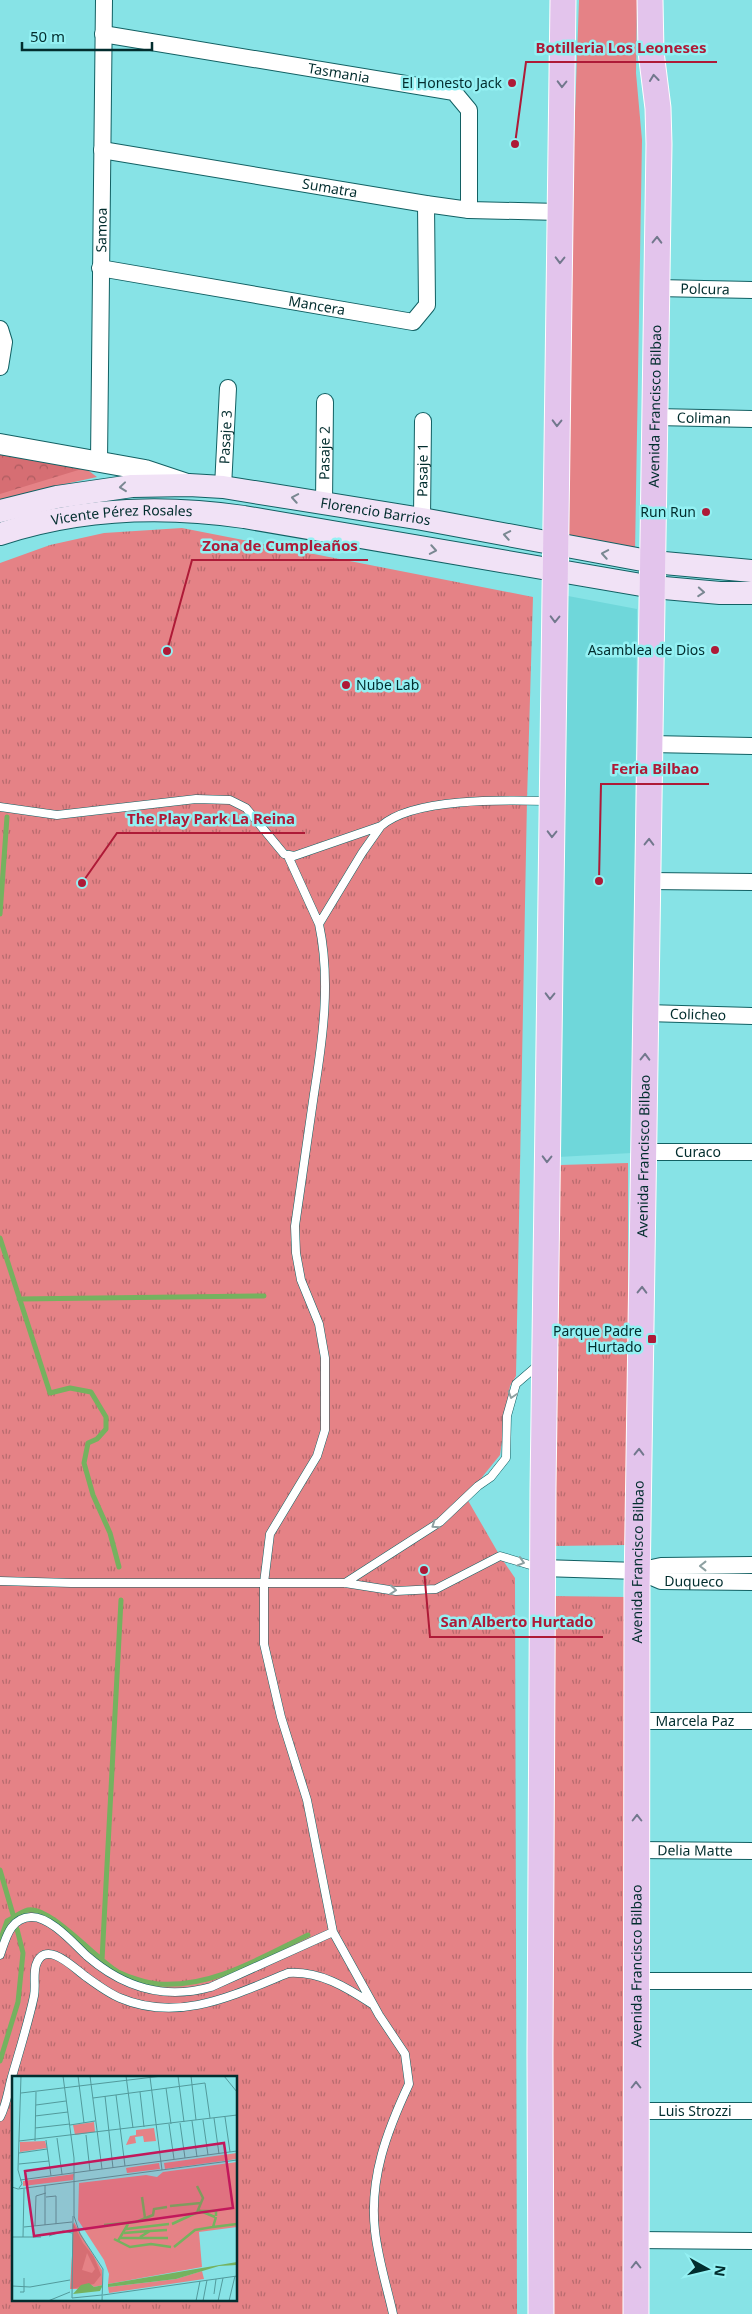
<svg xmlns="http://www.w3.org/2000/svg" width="752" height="2314" font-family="'Noto Sans',sans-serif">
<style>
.built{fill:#6fd7da}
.green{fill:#e58286}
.forest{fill:url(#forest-crowns)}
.park{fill:url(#park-tufts);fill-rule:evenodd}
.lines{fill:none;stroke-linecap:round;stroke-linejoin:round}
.stream{stroke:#75b25f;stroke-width:5}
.service-casing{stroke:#126063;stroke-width:9}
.minor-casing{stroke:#126063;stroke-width:18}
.tertiary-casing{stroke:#126063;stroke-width:22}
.secondary-casing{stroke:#126063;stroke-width:24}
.primary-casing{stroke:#fff;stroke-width:27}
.service{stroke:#fff;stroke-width:8}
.minor{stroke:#fff;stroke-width:16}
.tertiary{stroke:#fff;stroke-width:20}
.secondary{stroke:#f1e2f6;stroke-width:22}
.primary{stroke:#e3c4ec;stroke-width:25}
.oneway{stroke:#72788d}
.oneway2{stroke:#7a8892}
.oneway3{stroke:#8da0a1}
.poi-dot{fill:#ae1a37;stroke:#94f1f3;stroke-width:2}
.labels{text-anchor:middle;stroke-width:5;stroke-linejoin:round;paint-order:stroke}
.street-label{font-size:14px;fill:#022d2e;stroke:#94f1f3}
.poi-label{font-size:14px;fill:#022d2e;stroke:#94f1f3;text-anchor:end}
.inset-river{fill:none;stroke:#75b25f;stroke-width:2.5}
.inset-road{fill:none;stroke:#529a9c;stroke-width:1}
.view{fill:#c2185b;fill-opacity:0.15;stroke:#c2185b;stroke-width:2.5}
.inset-edge{fill:none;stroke:#022d2e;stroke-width:2.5}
.leader{fill:none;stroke:#ae1a37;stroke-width:2}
.callout-dot{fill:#ae1a37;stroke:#94f1f3;stroke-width:2}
.callout-label{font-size:15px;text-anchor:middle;font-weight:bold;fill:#ae1a37;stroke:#94f1f3;stroke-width:5;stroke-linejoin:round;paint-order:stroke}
</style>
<defs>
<pattern id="forest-crowns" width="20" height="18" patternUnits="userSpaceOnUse" patternTransform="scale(1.25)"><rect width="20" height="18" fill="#d66e73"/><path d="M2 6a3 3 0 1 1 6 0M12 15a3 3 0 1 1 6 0" fill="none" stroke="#ab5b5f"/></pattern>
<pattern id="park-tufts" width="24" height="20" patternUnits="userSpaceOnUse" patternTransform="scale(1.25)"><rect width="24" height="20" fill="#e58286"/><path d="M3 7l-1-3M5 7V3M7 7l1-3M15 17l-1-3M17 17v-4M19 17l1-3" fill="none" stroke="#b76b6e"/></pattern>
</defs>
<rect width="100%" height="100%" fill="#87e3e6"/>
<!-- built -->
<path class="built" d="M568 596 637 609 632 1153 558 1157Z"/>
<!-- green -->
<path class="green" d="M579 0H637L636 73 642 140 635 552 569 540 571 226Z
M0 452 85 468 97 477 38 490 0 504Z"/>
<!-- forest -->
<path class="forest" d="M0 453 85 468 0 494Z"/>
<!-- park -->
<path class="park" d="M182 528 533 597 527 800 516 1376 510 1386 500 1455 466 1497 500 1556 515 1578 517 2314H0V563L50 545 104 533ZM14 2078H236V2300H14Z
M628 1163V1545L554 1546 560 1165Z
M551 1596 626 1597 623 2314H550Z"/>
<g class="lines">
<!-- stream -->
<path class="stream" d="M0 914 7 817
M0 1238 50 1393 70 1388 91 1392 106 1417V1429L97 1439 88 1443 84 1463 93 1495 110 1533 119 1567
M19 1299 264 1296
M0 1870 14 1918
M0 1941 7 1921C13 1918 21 1912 28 1910 49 1905 98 1961 118 1972 128 1977 146 1983 158 1984 212 1988 260 1958 308 1935
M102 1960 121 1600
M0 2061 18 2002 23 1953 17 1929"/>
<defs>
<path id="service" d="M0 807 57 815 196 799 230 800 246 808 284 854 294 856 381 826 362 853 319 924C331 980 323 1038 314 1094 308 1138 301 1182 295 1226L296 1253 301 1280 319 1324 325 1358V1430L317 1456 270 1534 264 1583V1644L281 1717 307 1800 333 1932 379 2015 405 2054 409 2084C387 2131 369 2178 375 2231 378 2259 387 2287 393 2314
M381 826C413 797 508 800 550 801
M288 856 319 924
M0 1581 71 1583H345L396 1591 436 1589 500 1556 540 1568
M345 1583 440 1522 478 1486 491 1477 506 1458 507 1416 516 1384 538 1365
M0 1955C6 1938 10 1918 31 1917 50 1916 74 1944 87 1956 124 1988 164 2000 211 1987L333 1932
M0 2117C6 2106 8 2092 11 2080 19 2052 28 2024 34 1996 36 1986 33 1975 36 1965 45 1938 74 1968 85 1976 96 1984 108 1993 120 1998 179 2023 234 1995 288 1973 320 1971 346 1987 372 2004"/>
<g id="minor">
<path id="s1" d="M103 34 454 92 469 110V210"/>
<path id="s2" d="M102 150 426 204 469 210 560 212"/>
<path id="s3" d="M100 268 413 322 427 305 426 204"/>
<path id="s4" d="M657 288 752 290"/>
<path d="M0 329 4 342 0 367"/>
<path id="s5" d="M655 417 752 419"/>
<path id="s6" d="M99 461 104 0"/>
<path id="s7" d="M223 487 228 388"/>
<path id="s8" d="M324 503 325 402"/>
<path id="s9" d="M422 519 423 421"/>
<path d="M650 744 752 746"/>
<path d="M648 881 752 882"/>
<path id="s10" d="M646 1013 752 1016"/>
<path id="s11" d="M644 1152H752"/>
<path d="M542 1568 638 1571 661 1566 752 1565"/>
<path id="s12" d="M638 1571 661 1581 752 1582"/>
<path id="s13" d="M637 1721H752"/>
<path id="s14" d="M637 1850 752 1851"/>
<path d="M637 1981H752"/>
<path id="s15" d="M636 2111H752"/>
<path d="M636 2240 752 2241"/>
</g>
<path id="tertiary" d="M0 444 145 470 187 484"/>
<g id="secondary">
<path id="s16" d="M0 511 57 497 132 486 189 485 223 487 422 519 653 562 752 571"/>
<path id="s17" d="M0 534C79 508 162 505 244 517L653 587 720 593H752"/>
</g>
<g id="primary">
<path d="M541 2314 540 2054 543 1490 563 0"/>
<path id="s18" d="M636 2314 637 1589 659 144 658 108 651 52 650 0"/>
</g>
</defs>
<!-- service casing -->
<use href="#service" class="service-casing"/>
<!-- minor casing -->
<use href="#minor" class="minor-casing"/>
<!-- tertiary casing -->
<use href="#tertiary" class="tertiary-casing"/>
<!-- secondary casing -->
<use href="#secondary" class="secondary-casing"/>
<!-- primary casing -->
<use href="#primary" class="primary-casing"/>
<!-- service -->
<use href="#service" class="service"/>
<!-- minor -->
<use href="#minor" class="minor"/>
<!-- tertiary -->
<use href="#tertiary" class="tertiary"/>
<!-- secondary -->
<use href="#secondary" class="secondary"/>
<!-- primary -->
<use href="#primary" class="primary"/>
</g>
<!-- one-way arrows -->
<defs><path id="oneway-chevron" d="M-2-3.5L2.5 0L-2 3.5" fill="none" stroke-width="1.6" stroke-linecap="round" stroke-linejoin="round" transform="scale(1.25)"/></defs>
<g class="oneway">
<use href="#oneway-chevron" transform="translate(654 78) rotate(-96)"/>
<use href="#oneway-chevron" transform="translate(562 84) rotate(91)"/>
<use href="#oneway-chevron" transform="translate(657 240) rotate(-89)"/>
<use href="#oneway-chevron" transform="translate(560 260) rotate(91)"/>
<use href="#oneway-chevron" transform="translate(557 423) rotate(91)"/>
<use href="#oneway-chevron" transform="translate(555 619) rotate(91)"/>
<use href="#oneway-chevron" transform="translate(552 834) rotate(91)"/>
<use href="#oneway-chevron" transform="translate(649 842) rotate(-89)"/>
<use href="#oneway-chevron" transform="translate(550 996) rotate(91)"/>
<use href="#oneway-chevron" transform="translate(645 1057) rotate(-89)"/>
<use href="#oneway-chevron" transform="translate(547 1159) rotate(91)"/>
<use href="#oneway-chevron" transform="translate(642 1290) rotate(-89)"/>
<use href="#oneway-chevron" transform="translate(639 1452) rotate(-89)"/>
<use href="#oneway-chevron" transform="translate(637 1818) rotate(-90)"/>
<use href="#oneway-chevron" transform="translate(636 2085) rotate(-90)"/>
<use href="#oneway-chevron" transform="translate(636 2265) rotate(-90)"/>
</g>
<g class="oneway2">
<use href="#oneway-chevron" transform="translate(123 487) rotate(174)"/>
<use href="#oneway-chevron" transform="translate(295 498) rotate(-170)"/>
<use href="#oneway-chevron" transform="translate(507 535) rotate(-170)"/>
<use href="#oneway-chevron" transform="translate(433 550) rotate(10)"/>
<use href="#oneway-chevron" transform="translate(605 554) rotate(-170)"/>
<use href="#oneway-chevron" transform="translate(701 592) rotate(4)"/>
</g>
<g class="oneway3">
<use href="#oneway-chevron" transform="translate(512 1395) rotate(108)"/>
<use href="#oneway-chevron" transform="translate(435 1525) rotate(145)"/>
<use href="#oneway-chevron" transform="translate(521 1562) rotate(17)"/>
<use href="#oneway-chevron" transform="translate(703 1566) rotate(180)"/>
<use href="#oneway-chevron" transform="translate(393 1590) rotate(5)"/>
</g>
<!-- markers -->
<g class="poi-dot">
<circle cx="512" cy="83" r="5"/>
<circle cx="706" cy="512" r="5"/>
<circle cx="715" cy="650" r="5"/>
<circle cx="346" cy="685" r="5"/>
<rect x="647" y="1334" width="10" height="10" rx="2.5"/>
</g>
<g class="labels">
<!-- street labels -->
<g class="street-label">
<text dy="5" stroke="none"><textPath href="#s1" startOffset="239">Tasmania</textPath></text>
<text dy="5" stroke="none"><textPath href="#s2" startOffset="231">Sumatra</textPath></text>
<text dy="5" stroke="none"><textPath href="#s6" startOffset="231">Samoa</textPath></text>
<text dy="5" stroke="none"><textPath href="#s4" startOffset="48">Polcura</textPath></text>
<text dy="5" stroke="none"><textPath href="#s3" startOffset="220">Mancera</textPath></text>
<text dy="5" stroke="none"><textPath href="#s18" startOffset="1908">Avenida Francisco Bilbao</textPath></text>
<text dy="5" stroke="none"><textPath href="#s5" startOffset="49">Coliman</textPath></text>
<text dy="5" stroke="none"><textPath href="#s7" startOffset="50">Pasaje 3</textPath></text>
<text dy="5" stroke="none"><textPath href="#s8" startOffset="50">Pasaje 2</textPath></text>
<text dy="5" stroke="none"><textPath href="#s9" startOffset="49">Pasaje 1</textPath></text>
<text dy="5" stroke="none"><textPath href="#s16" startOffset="380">Florencio Barrios</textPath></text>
<text dy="5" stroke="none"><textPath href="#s17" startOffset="124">Vicente Pérez Rosales</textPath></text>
<text dy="5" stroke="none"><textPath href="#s10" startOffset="52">Colicheo</textPath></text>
<text dy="5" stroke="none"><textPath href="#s11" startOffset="54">Curaco</textPath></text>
<text dy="5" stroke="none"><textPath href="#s18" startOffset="1158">Avenida Francisco Bilbao</textPath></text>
<text dy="5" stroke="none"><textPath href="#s18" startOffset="752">Avenida Francisco Bilbao</textPath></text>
<text dy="5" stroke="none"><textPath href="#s12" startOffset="58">Duqueco</textPath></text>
<text dy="5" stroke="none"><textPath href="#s13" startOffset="58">Marcela Paz</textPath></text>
<text dy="5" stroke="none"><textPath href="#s14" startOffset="58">Delia Matte</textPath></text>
<text dy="5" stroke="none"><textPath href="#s18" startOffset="348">Avenida Francisco Bilbao</textPath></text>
<text dy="5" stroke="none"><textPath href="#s15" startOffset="59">Luis Strozzi</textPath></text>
</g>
<!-- poi labels -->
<g class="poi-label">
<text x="502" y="88">El Honesto Jack</text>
<text x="696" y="517">Run Run</text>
<text x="705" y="655">Asamblea de Dios</text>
<text x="356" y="690" text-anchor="start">Nube Lab</text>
<text x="642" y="1336">Parque Padre<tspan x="642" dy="16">Hurtado</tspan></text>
</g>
</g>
<!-- overview -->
<g transform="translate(12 2076)">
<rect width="225" height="225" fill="#87e3e6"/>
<path d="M142 52 144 65 132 66 131 60 123 61 124 67 114 69 118 60 124 59V54ZM62 98 61 104 11 110V105ZM62 146 90 194 91 209 82 211 77 207 67 213H58ZM190 195 192 203 97 217 96 211 164 203Z" fill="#e58286"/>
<path d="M61 147 71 167 82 181 89 199 82 208 59 213ZM75 177 83 193 80 197 70 194Z" fill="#d66e73" fill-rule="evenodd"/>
<path d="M82 46 83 56 63 59 61 49ZM33 65 35 72 8 76V66ZM225 77V83L153 93 152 87ZM225 86V151L187 156 190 191 96 208 97 198 92 184 66 144 67 107 134 99 145 101 151 96ZM147 87 148 93 115 97 114 92Z" fill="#e58286"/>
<path d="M225 186V189L207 190 164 203 96 211V208ZM77 207 82 211 91 209 88 215 61 218 69 209Z" fill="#75b25f"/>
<path class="inset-river" d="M185 110 191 122 186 134 203 141M130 121 133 142M158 130 189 127M188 135H204V140M160 148 186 136M92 149 124 146 141 139 142 133 155 131M201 151 225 148M114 153 157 148M112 157 137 155M128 161 138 155 155 154M109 162H156M102 163 118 171 139 168 159 171M106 165 116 148M162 171 183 154 201 151 204 141"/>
<path class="inset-road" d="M51 0 62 82V140L68 158 91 193 90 225M66 0 72 47M78 0 90 93M114 0 121 52M166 0 172 46M179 0 184 44M212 0 225 16M138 1 150 94M154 12 159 48M128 16 132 51M9 17 150 0M104 19 113 90M93 20 101 92M81 22 193 7 198 42M24 29 54 25M23 40 56 36M213 41 218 76M202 42 207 78M191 44 196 79M180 45 185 81M168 47 173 82M157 48 162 83M58 49 83 45M23 52 58 48M74 59 78 95M45 62 50 98M34 64 39 100M7 65 225 39M23 65 24 16M7 77 35 73M7 88 37 85M8 104 225 75M33 109V149M0 111 6 113 225 84M7 112 10 108 6 94 9 0M34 121 44 120V148M23 150 24 120 34 117M12 151 60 146M37 160 51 155 60 157M0 161H29M11 161 12 113M0 210 18 211 58 204M8 216H12V202M202 218 204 203M91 219 225 200M60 222 61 140M60 222 90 219M36 225 58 216M184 225 188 205M191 225 195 204M206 225 211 202M217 225 223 200"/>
<path class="view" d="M212 67 221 132 22 160 13 95Z"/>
<rect width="225" height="225" class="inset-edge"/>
</g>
<!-- callouts -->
<path class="leader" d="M515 144L526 62H717M167 651L192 560H368M599 881L601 784H709M82 883L117 833H305M424 1570L430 1637H603"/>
<g class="callout-dot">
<circle cx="515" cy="144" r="5"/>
<circle cx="167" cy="651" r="5"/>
<circle cx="599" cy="881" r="5"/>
<circle cx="82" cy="883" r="5"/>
<circle cx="424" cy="1570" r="5"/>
</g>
<g class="callout-label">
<text x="621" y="53">Botilleria Los Leoneses</text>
<text x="280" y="551">Zona de Cumpleaños</text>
<text x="655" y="774">Feria Bilbao</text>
<text x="211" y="824">The Play Park La Reina</text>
<text x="517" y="1627">San Alberto Hurtado</text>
</g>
<!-- north arrow -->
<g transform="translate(707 2269) rotate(98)" stroke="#94f1f3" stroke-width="4" paint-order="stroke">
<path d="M0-4L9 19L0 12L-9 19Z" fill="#022d2e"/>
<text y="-8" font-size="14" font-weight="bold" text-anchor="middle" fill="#022d2e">N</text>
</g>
<!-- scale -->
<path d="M22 42v8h130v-8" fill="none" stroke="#022d2e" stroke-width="2.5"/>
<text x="30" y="42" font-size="15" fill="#022d2e" stroke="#94f1f3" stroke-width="4" paint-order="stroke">50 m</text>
</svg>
